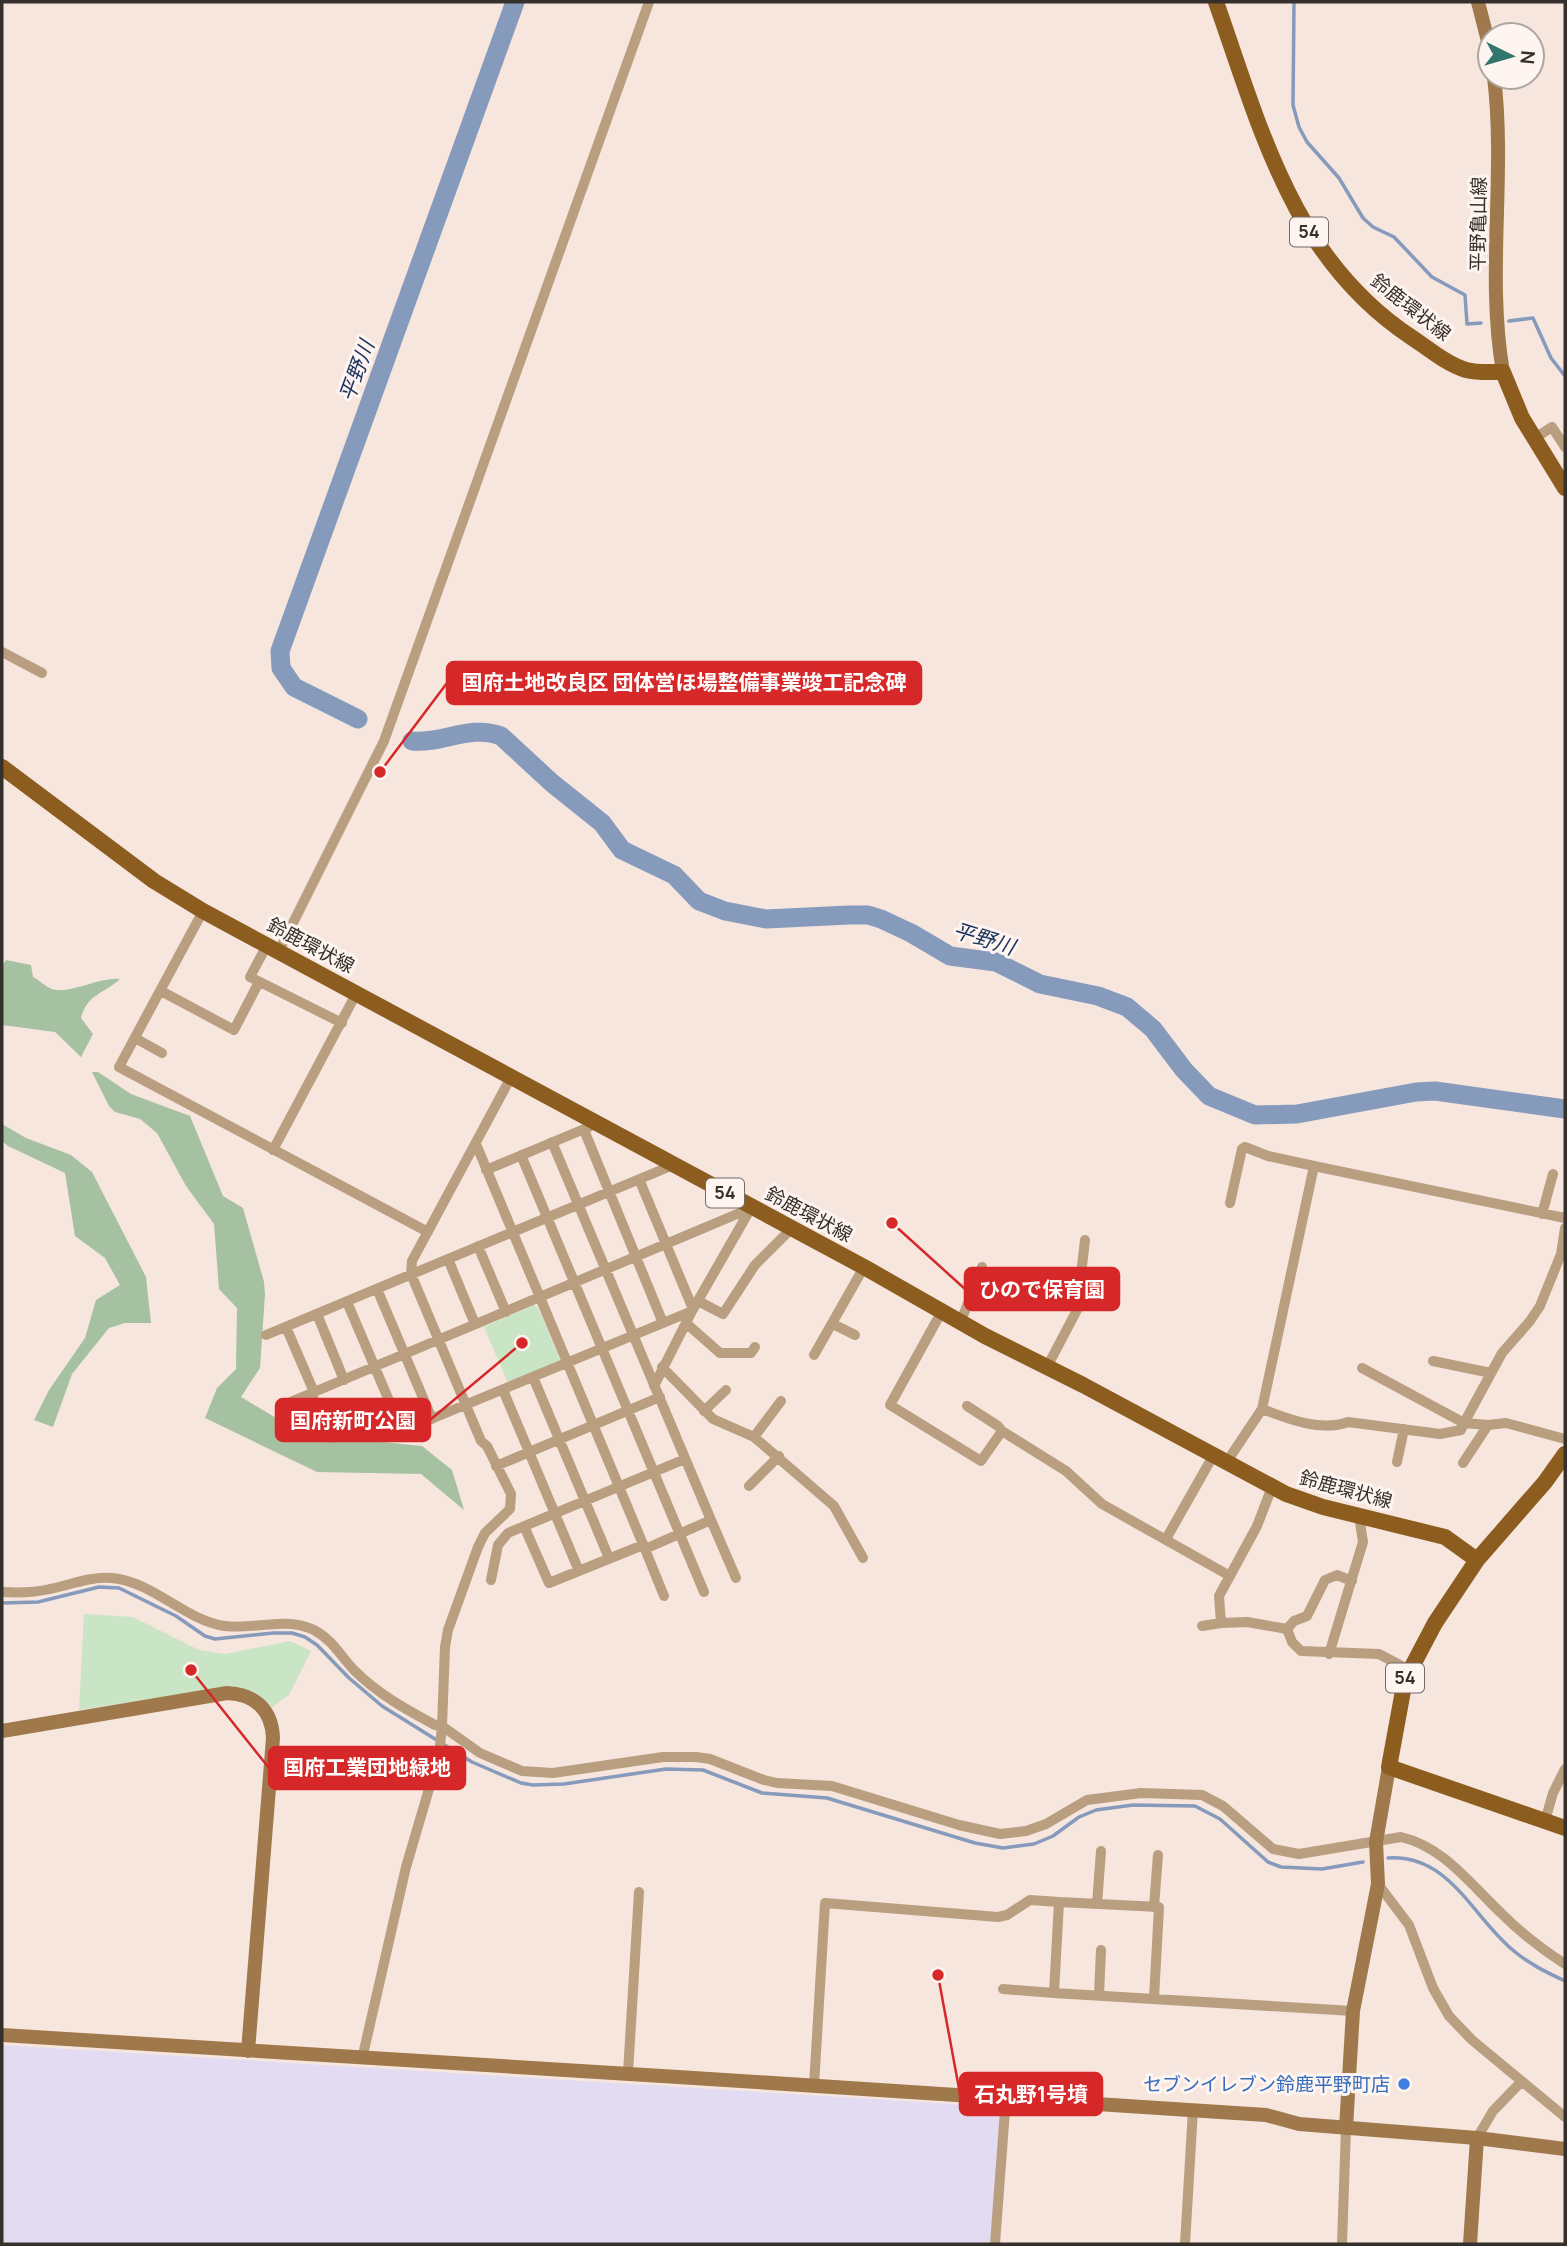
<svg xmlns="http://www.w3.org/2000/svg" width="1567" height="2246" font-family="Manrope,'Noto Sans JP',sans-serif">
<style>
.industrial{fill:#e2dbf1}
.green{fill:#c9e5c5}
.forest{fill:#a5c1a1}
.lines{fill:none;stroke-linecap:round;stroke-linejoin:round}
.stream{stroke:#869abc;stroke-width:3.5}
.river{stroke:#869abc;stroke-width:19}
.street{stroke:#b99e80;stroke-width:10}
.secondary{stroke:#9f794c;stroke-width:14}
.primary{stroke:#8d5d1f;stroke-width:16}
.shop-dot{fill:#3f7fe0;stroke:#fef4f0;stroke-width:2.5}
.labels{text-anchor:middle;stroke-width:6;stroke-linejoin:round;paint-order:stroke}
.shield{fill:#fef4f0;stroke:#726b68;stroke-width:2}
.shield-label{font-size:18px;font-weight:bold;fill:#36302d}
.street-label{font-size:19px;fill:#36302d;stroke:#fef4f0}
.shop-label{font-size:19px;fill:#366cbe;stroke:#fef4f0;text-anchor:end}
.water-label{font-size:21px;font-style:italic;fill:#19315e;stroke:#fef4f0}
.leader{fill:none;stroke:#d62828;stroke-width:2.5}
.callout-dot{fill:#d62828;stroke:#fef4f0;stroke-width:2.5}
.callout{fill:#d62828;stroke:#d62828;stroke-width:2.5}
.callout-label{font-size:21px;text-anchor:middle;font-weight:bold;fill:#fff}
</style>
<rect width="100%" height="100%" fill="#f6e6de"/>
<!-- industrial -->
<path class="industrial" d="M2 2045 1000 2107 991 2244H2Z"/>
<!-- green -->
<path class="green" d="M533 1305 538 1307 560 1360 558 1364 508 1383 484 1327Z
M84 1614 133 1617 199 1650 225 1654 290 1641 311 1651 289 1695 272 1707C260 1694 249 1689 232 1686L79 1710Z"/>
<!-- forest -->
<path class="forest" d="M6 960 31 965 33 977C39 980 46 987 52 989 69 995 99 977 120 979 104 994 87 994 81 1018L93 1034 81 1057 55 1032 2 1025V966Z
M92 1072H98L131 1094 190 1116 223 1196 243 1208 264 1282 265 1294 260 1368 241 1397 303 1434 422 1446 452 1470 464 1510 421 1474 317 1472 205 1418 217 1388 236 1369 237 1308 219 1289 214 1224 186 1186 157 1133 140 1119 115 1112 109 1106Z
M2 1124 26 1138 71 1155 92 1172 146 1277 151 1323H125L109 1328 72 1374 53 1427 34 1420 49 1390 85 1338 96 1300 120 1285 105 1258 75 1236 65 1173 8 1146 2 1141Z"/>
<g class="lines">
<!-- stream -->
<path class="stream" d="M1294 2 1293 105 1299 127 1307 142 1339 178 1363 218 1373 227 1394 237 1432 277 1465 295 1467 324 1481 323
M1509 321 1533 318 1551 358 1565 376
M2 1603 38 1602 99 1587 119 1588 176 1616 205 1636 215 1639 273 1633H292L305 1637 317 1645 349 1678 382 1706 472 1762 521 1783 533 1785 564 1784 666 1769 703 1770 762 1793 827 1798 975 1843 1003 1848 1034 1844 1053 1836 1079 1817 1096 1810 1133 1805 1195 1806 1220 1819 1268 1862 1281 1867 1322 1869 1363 1862
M1388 1858C1450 1854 1473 1918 1514 1951 1529 1964 1548 1973 1565 1981"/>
<!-- river -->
<path class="river" d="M358 719 294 687 281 668 280 651 515 2
M412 741C442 744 471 724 501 736L552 783 602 823 622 850 674 875 699 901 725 911 766 919 849 915H868L881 919 911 933 950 956 996 962 1040 984 1098 996 1127 1007 1153 1029 1184 1070 1209 1096 1255 1115 1297 1114 1416 1092 1435 1091 1565 1109"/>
<!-- street -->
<path class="street" d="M1535 438 1552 427 1565 447
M2 652 42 673
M203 911 119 1067 428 1232
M267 945 250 977 342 1023
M279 951 384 741 649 2
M161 991 234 1030 259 982
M135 1038 162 1053
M584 1130 663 1323
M476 1144 645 1549 711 1520 552 1142
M273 1150 356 994
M521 1155 704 1592
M486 1170 589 1127
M639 1179 693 1309
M1230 1203 1242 1149 1245 1147 1268 1156 1314 1166
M1542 1214 1553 1174
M478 1246 506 1312
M448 1259 475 1324
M377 1289 432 1419
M698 1301 723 1314 755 1265 792 1228
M347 1302 402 1431 692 1311
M942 1311 890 1405 981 1461 1002 1431 1066 1471 1102 1504 1230 1576
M317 1314 344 1380
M961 1321 982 1267
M687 1324 720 1353H751L755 1347
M833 1324 855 1335
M286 1327 314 1392
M266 1335 666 1168 672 1164
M814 1355 864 1267
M1433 1361 1491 1373
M662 1367 713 1419 754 1437 834 1506 863 1558
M1047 1367 1077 1310 1085 1240
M1362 1368 1464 1423 1502 1353 1530 1321 1540 1306 1561 1254 1565 1228
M533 1377 609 1558
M654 1386 692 1311 751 1208
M503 1390 579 1571
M311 1393 331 1438
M288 1403 749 1209
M967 1406 998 1426 1002 1431
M1262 1409C1288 1419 1321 1432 1348 1422L1440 1434 1461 1430 1464 1423 1488 1425 1506 1423 1565 1439
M704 1411 726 1390
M754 1437 781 1401
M1397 1462 1404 1429
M1226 1463 1262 1409 1314 1166 1565 1218
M1463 1463 1488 1425
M496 1466 660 1397
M749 1486 779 1456
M1272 1487 1257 1526 1219 1596 1221 1623 1247 1622 1287 1629 1292 1642 1301 1651 1379 1654 1409 1670
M711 1520 736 1578
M524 1526 549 1583 643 1545
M1166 1539 1213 1456
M645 1549 664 1596
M491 1580 498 1545 508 1533 685 1459
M2 1592C18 1593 33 1593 50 1589 70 1585 91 1576 112 1578 154 1582 184 1620 225 1626 255 1630 285 1616 314 1630 333 1640 341 1657 355 1671 378 1694 407 1710 435 1725L442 1726 480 1753 522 1771 553 1773 663 1757H696L710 1759 764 1780 777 1783 832 1786 959 1825 1000 1834 1026 1831 1046 1824 1087 1800 1141 1793 1202 1795 1223 1806 1273 1849 1299 1854 1401 1837C1444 1847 1470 1884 1501 1913 1520 1932 1543 1950 1565 1964
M1202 1626 1221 1623
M1287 1629 1294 1621 1307 1616 1325 1580 1337 1575 1352 1581
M1329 1654 1363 1542 1359 1516
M1545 1821 1553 1793 1565 1769
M1378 1884 1409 1925 1433 1988 1449 2016 1472 2040 1565 2117
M1059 1902 1159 1907 1154 1998
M1097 1904 1101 1851
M1154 1907 1158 1855
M1003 1989 1054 1993
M1099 1995 1101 1950
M362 2059 406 1867 439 1755 442 1726 445 1647 448 1630 478 1547 485 1533 510 1509 511 1494 487 1446 481 1441 411 1274 412 1261 511 1077
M628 2073 639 1892
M814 2086 825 1903 998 1917 1007 1915 1030 1900 1059 1902 1054 1993 1353 2011
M1477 2138 1493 2111 1521 2082
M995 2244 1006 2097
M1185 2244 1193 2110
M1342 2244 1346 2128"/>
<!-- secondary -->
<path class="secondary" d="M1478 2 1490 49
M1494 77C1506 175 1486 275 1503 372
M2 1731 227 1693C255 1694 272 1710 273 1738L248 2051
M2 2035C423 2062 845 2086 1266 2115L1299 2124 1477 2138 1565 2149
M1346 2128 1353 2011 1378 1884 1376 1842 1389 1767
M1470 2244 1477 2138"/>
<!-- primary -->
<path class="primary" d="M1216 2C1261 129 1292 258 1411 337 1428 348 1446 364 1466 370 1477 373 1491 372 1503 372L1522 418 1565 488
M2 767 154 881 203 911 864 1267 985 1336 1083 1385 1286 1494 1323 1507 1445 1537 1477 1560
M1565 1454 1545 1482 1477 1560 1435 1623 1405 1680 1389 1767 1565 1828"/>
</g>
<!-- markers -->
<circle class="shop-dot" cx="1404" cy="2084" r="7"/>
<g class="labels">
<!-- shield labels -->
<g class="shield">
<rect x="1290" y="217.5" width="38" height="29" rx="5"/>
<rect x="706" y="1178.5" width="38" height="29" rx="5"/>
<rect x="1386" y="1663.5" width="38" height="29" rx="5"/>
</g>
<g class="shield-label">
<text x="1309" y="238">54</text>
<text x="725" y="1199">54</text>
<text x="1405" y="1684">54</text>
</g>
<!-- street labels -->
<g class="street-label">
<text transform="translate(1478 224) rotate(-89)" y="7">平野亀山線</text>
<text transform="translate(1411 307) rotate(38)" y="7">鈴鹿環状線</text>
<text transform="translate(311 945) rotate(28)" y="7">鈴鹿環状線</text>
<text transform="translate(809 1214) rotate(28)" y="7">鈴鹿環状線</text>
<text transform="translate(1346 1489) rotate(15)" y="7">鈴鹿環状線</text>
</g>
<!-- shop labels -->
<g class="shop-label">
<text x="1390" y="2091">セブンイレブン鈴鹿平野町店</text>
</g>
<!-- water labels -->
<g class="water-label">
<text transform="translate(357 371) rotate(-70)" y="7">平野川</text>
<text transform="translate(984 939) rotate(17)" y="7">平野川</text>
</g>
</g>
<!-- callouts -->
<path class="leader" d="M380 772L447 683M892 1223L965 1289M522 1343L430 1420M191 1670L269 1768M938 1975L960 2094"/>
<g class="callout-dot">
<circle cx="380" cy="772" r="7"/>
<circle cx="892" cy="1223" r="7"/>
<circle cx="522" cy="1343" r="7"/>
<circle cx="191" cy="1670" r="7"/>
<circle cx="938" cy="1975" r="7"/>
</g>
<g class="callout">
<rect x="447" y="662" width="474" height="42" rx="7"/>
<rect x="965" y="1268" width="154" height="42" rx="7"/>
<rect x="276" y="1399" width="154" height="42" rx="7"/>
<rect x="269" y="1747" width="196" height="42" rx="7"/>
<rect x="960" y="2073" width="142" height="42" rx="7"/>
</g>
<g class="callout-label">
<text x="684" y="690">国府土地改良区 団体営ほ場整備事業竣工記念碑</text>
<text x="1042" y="1297">ひので保育園</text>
<text x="353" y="1428">国府新町公園</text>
<text x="367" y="1775">国府工業団地緑地</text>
<text x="1031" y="2102">石丸野1号墳</text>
</g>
<!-- border -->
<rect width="1567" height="2246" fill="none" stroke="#36302d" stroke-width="7"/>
<!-- north arrow -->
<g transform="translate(1511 56) rotate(95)"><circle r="33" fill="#fef4f0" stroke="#aea6a2" stroke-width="2"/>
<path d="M0-5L12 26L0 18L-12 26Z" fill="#32776c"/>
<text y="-10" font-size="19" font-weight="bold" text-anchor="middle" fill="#36302d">N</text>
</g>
</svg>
